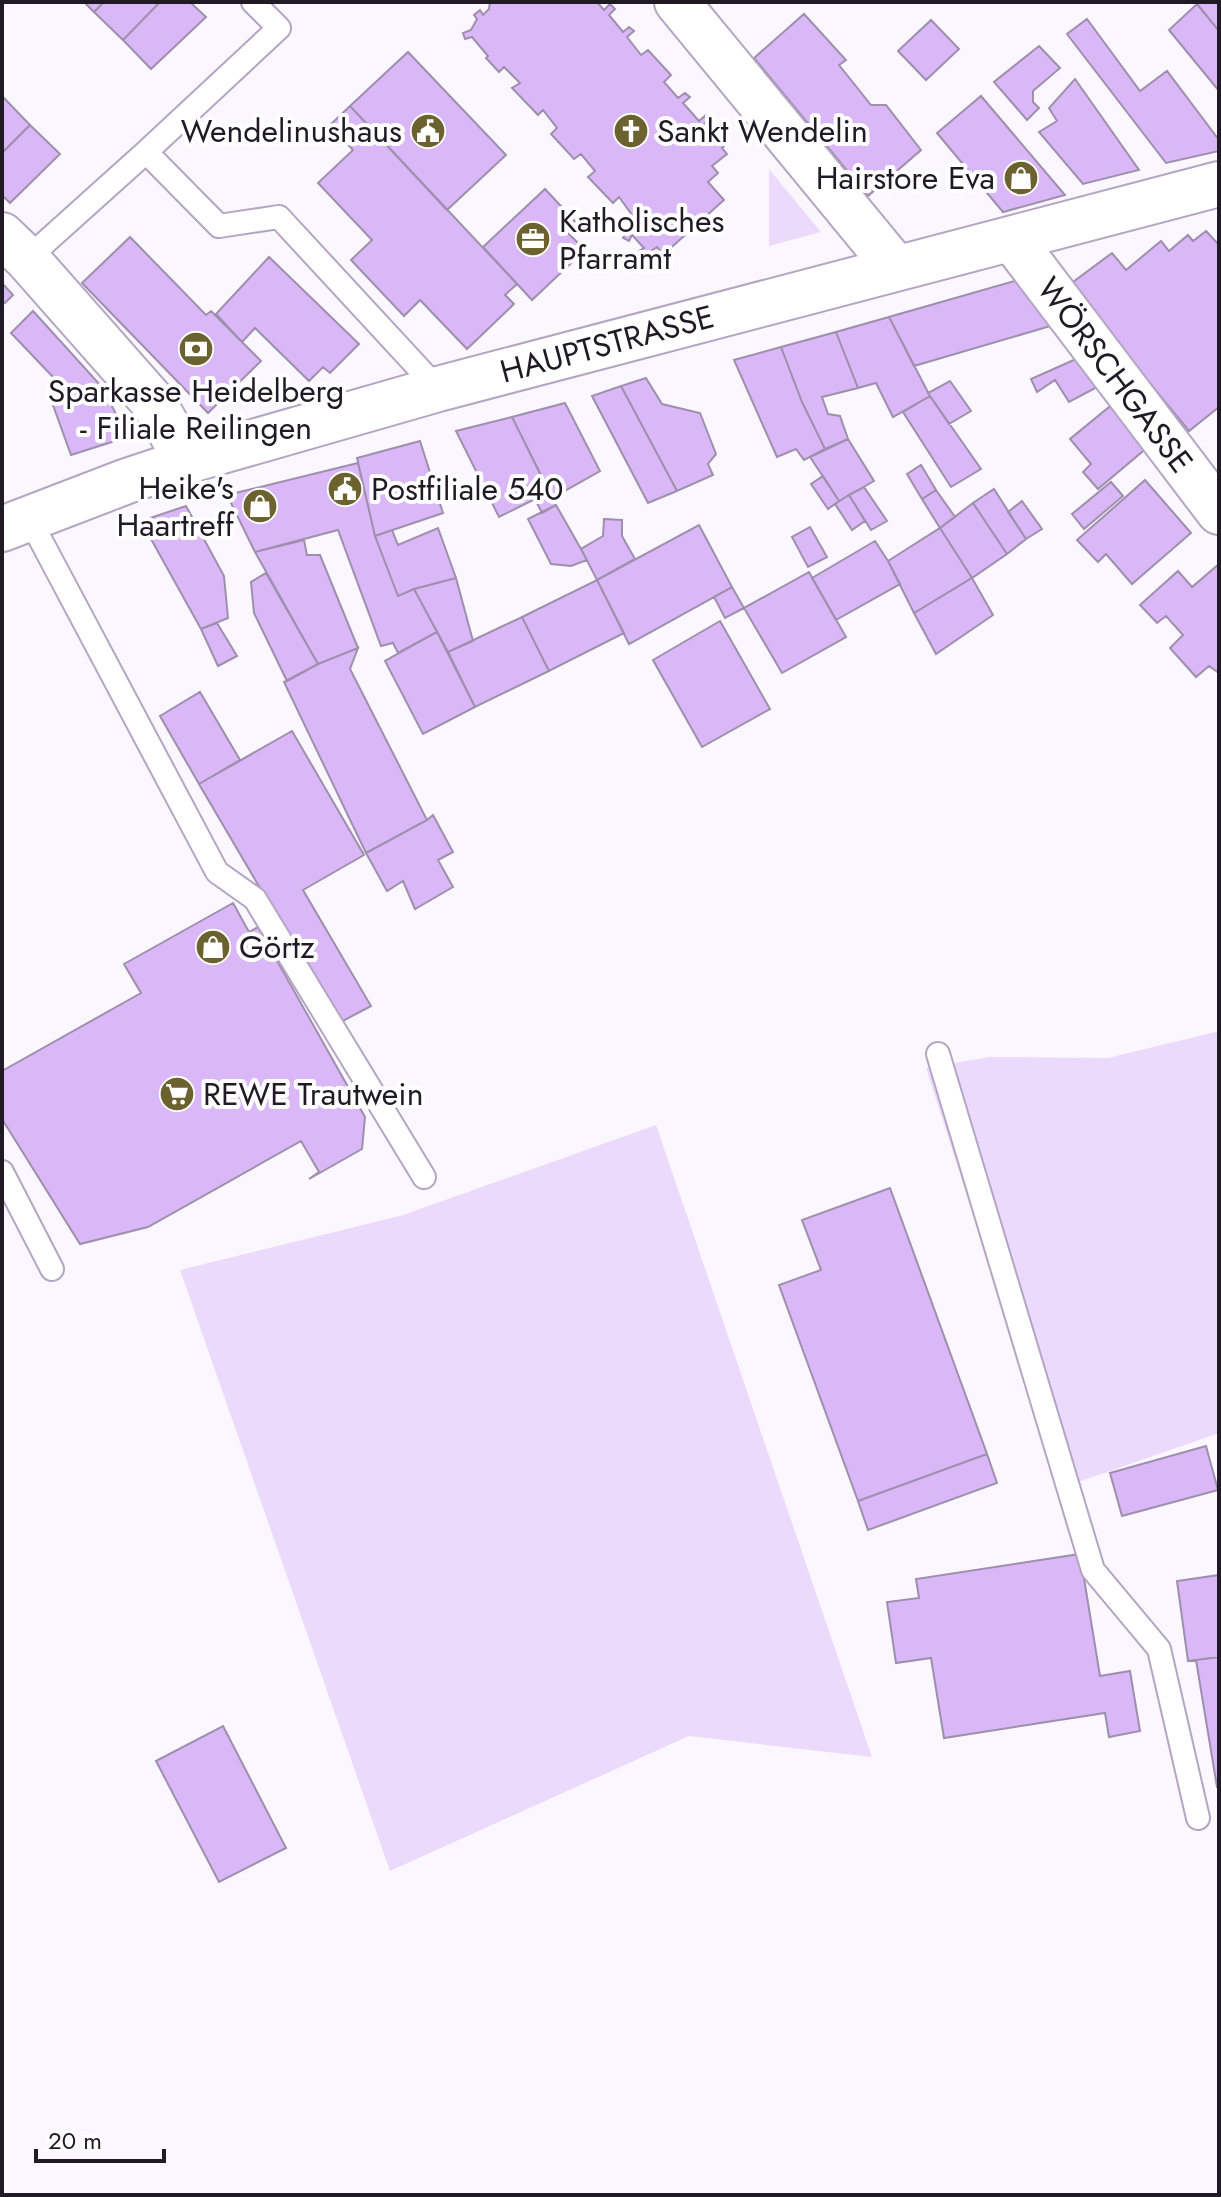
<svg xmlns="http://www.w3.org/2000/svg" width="1221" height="2197" font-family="Jost,sans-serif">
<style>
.green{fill:#ecdafc}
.building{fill:#dab7f7;stroke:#9e8fac;stroke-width:2}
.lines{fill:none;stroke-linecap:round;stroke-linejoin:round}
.service-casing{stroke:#b4a5c2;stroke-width:26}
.minor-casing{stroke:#b4a5c2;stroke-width:48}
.tertiary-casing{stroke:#b4a5c2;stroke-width:48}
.service{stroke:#fff;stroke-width:22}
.minor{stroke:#fff;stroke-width:44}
.tertiary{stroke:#fff;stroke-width:44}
.labels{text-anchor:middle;stroke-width:8;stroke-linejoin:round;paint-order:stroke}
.poi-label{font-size:32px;fill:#201a25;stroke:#fff;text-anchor:start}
.street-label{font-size:32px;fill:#201a25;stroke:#fff}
</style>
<rect width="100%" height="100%" fill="#fbf7fe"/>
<!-- green -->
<path class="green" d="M769 169 821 232 769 246Z
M1219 1031V1433L1061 1488 926 1068 989 1057 1108 1058Z
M656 1125 872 1757 689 1736 390 1871 180 1270 403 1215Z"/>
<!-- building -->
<path class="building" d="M84 2H104L94 12Z
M104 2H160L123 40 94 12Z
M160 2H190L206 17 151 69 123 40Z
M490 2H597L604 10 610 4 615 9 609 15 623 32 629 27 634 31 627 37 641 55 648 50 671 75 664 82 678 98 685 93 690 97 683 103 699 121 706 115 709 119 703 125 710 135 717 142 723 137 728 142 722 148 727 154 712 166 718 173 708 182 724 200 663 255 657 247 641 258 639 251 644 248 632 235 629 241 623 238 633 224 628 219 632 215 619 197 613 203 588 177 595 171 581 154 574 159 551 134 557 128 543 110 538 115 512 88 520 83 504 67 499 72 486 58 488 56 472 37 465 39 463 33 471 30 477 19 474 15 480 10 483 15 489 9Z
M1196 2H1219V31L1197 4Z
M1197 4 1219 31V91L1169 30Z
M804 14 846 60 839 65 871 105H886L921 150 868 196 754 58Z
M1087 19 1140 91 1167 71 1219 140V151L1166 163 1067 34Z
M931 20 959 49 926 80 898 51Z
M1039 46 1060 68 1033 91V102L1039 108 1027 120 994 82Z
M408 52 506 155 447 210 350 106Z
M1075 79 1139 170 1083 184 1039 132 1057 121 1049 108Z
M981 96 1065 195 1003 212 937 133Z
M3 97 30 125 2 153V98Z
M350 106 517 284 505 295 514 304 467 349 420 300 404 316 351 260 372 240 318 183 353 150 330 125Z
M30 125 60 154 10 203 2 195V153Z
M545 189 575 221 565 230 585 250 532 300 483 247Z
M1206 231 1219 245V407L1189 431 1069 285 1112 253 1126 270 1161 241 1169 251 1188 235 1193 241Z
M130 237 206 315 211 311 261 361 208 413 82 283Z
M269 257 359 344 330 373 323 367 309 381 255 328 242 342 216 314Z
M1018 280 1054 325 914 366 889 317Z
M2 283 13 295 5 303 2 301Z
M33 311 102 387 128 437 71 455 53 405 72 397 11 333Z
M889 317 930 396 893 417 876 383 858 388 836 332Z
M836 332 858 388 822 397 828 414 840 416 848 439 825 449 802 402 781 347Z
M781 347 802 402 825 449 804 460 796 449 777 457 734 360Z
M1076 359 1101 385 1069 402 1055 380 1037 392 1031 379Z
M646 378 662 404 700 413 716 454 708 464 713 475 677 491 621 386Z
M950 381 971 411 949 424 928 393Z
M621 386 677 491 648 503 592 396Z
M930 396 981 469 951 487 903 412Z
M565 403 600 471 552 498 512 417Z
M1114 403 1149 446 1098 489 1083 472 1091 464 1070 439Z
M512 417 556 505 542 513 535 499 499 517 456 431Z
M848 439 874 481 839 501 810 457Z
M420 441 443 513 375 536 357 458Z
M358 463 375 536 398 596 414 589 437 632 398 653 393 643 381 646 338 530 255 552 227 495Z
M921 465 936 490 922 499 907 474Z
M823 476 839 501 828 509 811 484Z
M1145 480 1191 533 1132 584 1106 554 1098 562 1077 540Z
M1111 482 1123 496 1084 529 1072 514Z
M864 487 887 521 871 530 849 495Z
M994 489 1026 539 1007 554 973 503Z
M936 490 955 517 940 528 922 499Z
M849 495 865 521 852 530 835 504Z
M1022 501 1042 529 1026 539 1008 512Z
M973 503 1007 554 972 578 940 528Z
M556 505 581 549 587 560 571 566 551 564 528 519Z
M186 506 224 576 228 618 201 629 141 521Z
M604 519 622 520V536L635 559 597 580 581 549 603 536Z
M699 525 732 587 629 644 597 580Z
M810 527 827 557 808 567 792 537Z
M438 528 456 578 414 589 398 596 375 536 392 530 398 545Z
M940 528 972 578 914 613 888 561Z
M304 540 307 555H320L358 648 318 664 255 552Z
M875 541 888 561 900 584 836 620 812 578Z
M1219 564V673L1209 666 1196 677 1170 648 1183 635 1166 616 1157 623 1140 605 1178 571 1192 587Z
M809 572 846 637 782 673 744 608Z
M266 573 318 664 287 681 254 613 251 582Z
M456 578 473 641 448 652 414 589Z
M972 578 993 615 936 654 914 613Z
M597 580 624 633 549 671 522 617Z
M732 587 744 608 725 618 714 597Z
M522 617 549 671 475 707 448 652Z
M720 621 770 709 702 747 653 660Z
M217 623 237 656 218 666 201 629Z
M437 632 475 707 423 734 385 661Z
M358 648 350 669 427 820 366 853 284 682 318 664Z
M200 692 240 760 199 784 160 716Z
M292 731 364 855 303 890 371 1006 339 1023 199 784Z
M433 815 453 852 438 860 453 887 415 909 403 881 387 891 366 853 427 820Z
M233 903 249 932 258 927 365 1117 362 1149 309 1179 319 1172 301 1141 148 1227 80 1244 2 1119V1071L141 993 124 964Z
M890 1188 987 1454 858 1501 779 1285 821 1270 802 1220Z
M1206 1446 1218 1490 1122 1516 1110 1473Z
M987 1454 997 1483 868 1530 858 1501Z
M1080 1554 1100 1676 1130 1671 1140 1731 1109 1737 1105 1713 944 1738 931 1658 896 1663 887 1602 919 1598 916 1579Z
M1219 1575V1657L1188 1661 1177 1581Z
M1219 1657V1787H1217L1196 1660Z
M223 1726 286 1848 219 1882 156 1761Z"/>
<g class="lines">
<defs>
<path id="service" d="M146 152 219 226 279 217 438 389
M27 259 146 152 279 28 253 2
M29 518 217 872 255 899 424 1177
M938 1054 1093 1570 1159 1649 1198 1818
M2 1172 52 1269"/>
<path id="minor" d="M677 2 896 268
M2 235 27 259 154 403 187 461
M1012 239 1219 512"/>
<path id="tertiary" d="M2 529 127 481 187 461 438 389 1219 184"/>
</defs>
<!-- service casing -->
<use href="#service" class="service-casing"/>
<!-- minor casing -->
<use href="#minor" class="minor-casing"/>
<!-- tertiary casing -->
<use href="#tertiary" class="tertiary-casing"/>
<!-- service -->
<use href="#service" class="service"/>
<!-- minor -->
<use href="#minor" class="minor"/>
<!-- tertiary -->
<use href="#tertiary" class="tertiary"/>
</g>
<!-- icons -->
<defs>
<symbol id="civic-disc" viewBox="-11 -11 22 22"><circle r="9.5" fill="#6c622f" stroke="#fff"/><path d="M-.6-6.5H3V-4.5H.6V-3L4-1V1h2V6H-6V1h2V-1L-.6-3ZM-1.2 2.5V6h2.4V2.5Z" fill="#fff"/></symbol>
<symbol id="church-disc" viewBox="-11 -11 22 22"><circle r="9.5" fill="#6c622f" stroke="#fff"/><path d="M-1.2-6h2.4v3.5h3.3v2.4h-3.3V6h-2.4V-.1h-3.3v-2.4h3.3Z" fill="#fff"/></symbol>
<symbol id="shop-disc" viewBox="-11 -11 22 22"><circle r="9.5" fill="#6c622f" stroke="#fff"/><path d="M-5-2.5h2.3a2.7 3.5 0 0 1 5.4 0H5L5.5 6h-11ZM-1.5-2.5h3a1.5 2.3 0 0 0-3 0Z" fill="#fff"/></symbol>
<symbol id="office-disc" viewBox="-11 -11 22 22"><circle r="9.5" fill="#6c622f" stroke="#fff"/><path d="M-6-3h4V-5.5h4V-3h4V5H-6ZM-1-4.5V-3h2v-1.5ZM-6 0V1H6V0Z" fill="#fff"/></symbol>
<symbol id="bank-disc" viewBox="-11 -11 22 22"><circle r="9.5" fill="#6c622f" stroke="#fff"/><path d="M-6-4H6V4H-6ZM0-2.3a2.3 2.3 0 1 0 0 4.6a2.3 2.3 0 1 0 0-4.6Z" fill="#fff"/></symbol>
<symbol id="supermarket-disc" viewBox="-11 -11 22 22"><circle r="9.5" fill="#6c622f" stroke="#fff"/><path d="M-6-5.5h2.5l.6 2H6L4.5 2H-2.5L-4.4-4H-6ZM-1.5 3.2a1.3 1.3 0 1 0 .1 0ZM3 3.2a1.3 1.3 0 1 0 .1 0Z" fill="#fff"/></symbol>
</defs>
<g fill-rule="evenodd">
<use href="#civic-disc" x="408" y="111" width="40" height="40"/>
<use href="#church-disc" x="611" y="111" width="40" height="40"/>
<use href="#shop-disc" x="1001" y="158" width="40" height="40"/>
<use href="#office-disc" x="513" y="219" width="40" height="40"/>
<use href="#bank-disc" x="176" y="329" width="40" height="40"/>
<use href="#civic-disc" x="325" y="469" width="40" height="40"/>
<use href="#shop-disc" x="240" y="486" width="40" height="40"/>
<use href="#shop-disc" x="193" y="927" width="40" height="40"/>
<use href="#supermarket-disc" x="157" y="1074" width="40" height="40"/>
</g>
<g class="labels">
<!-- poi labels -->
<g class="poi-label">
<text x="402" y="142" text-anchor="end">Wendelinushaus</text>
<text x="657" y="142">Sankt Wendelin</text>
<text x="995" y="189" text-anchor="end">Hairstore Eva</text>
<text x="559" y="232">Katholisches<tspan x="559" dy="37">Pfarramt</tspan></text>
<text x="196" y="402" text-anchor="middle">Sparkasse Heidelberg<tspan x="196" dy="37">- Filiale Reilingen</tspan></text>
<text x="234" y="499" text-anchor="end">Heike's<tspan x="234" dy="37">Haartreff</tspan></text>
<text x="371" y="500">Postfiliale 540</text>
<text x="239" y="958">Görtz</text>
<text x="203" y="1105">REWE Trautwein</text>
</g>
<!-- street labels -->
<g class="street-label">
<text transform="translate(607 344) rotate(-15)" y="11">HAUPTSTRASSE</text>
<text transform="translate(1115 375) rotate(53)" y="11">WÖRSCHGASSE</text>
</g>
</g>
<!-- border -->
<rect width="1221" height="2197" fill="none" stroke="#201a25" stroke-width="8"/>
<!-- scale -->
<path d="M36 2149v12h128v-12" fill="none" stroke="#201a25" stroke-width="4"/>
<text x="48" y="2149" font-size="24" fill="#201a25" stroke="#ffffff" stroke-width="6" paint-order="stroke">20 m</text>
</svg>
